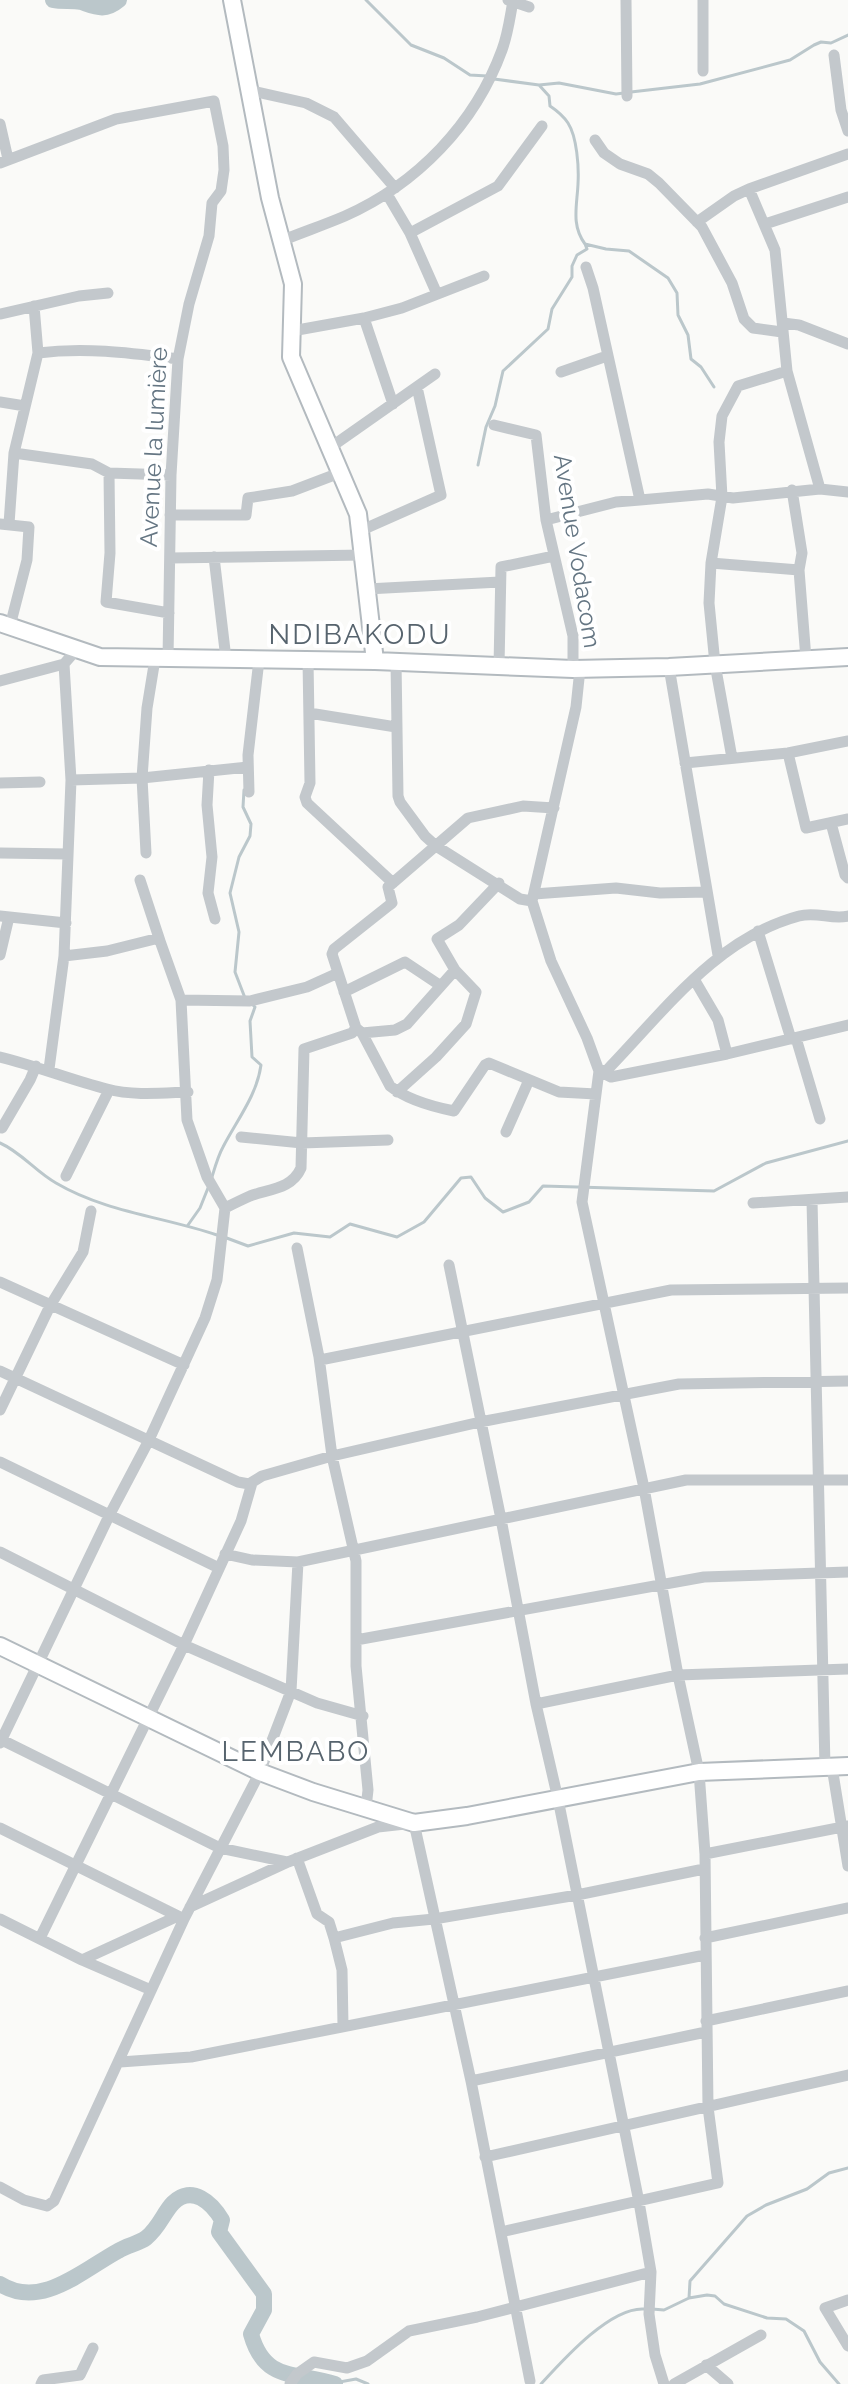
<svg xmlns="http://www.w3.org/2000/svg" width="848" height="2384" font-family="Raleway,sans-serif">
<style>
.lines{fill:none;stroke-linecap:round;stroke-linejoin:round}
.stream{stroke:#bbc7cb;stroke-width:3}
.river{stroke:#bbc7cb;stroke-width:16}
.secondary-casing{stroke:#b3babf;stroke-width:20}
.street{stroke:#c3c8cc;stroke-width:11}
.secondary{stroke:#fff;stroke-width:16}
.labels{text-anchor:middle;stroke-width:8;stroke-linejoin:round;paint-order:stroke}
.street-label{font-size:24px;fill:#657683;stroke:#fff}
.quarter-label{font-size:28px;letter-spacing:2px;fill:#57646e;stroke:#fff}
</style>
<rect width="100%" height="100%" fill="#fafaf8"/>
<g class="lines">
<!-- stream -->
<path class="stream" d="M366 0 411 45 444 58 470 75 487 76
M494 79 539 85 559 83 616 94 624 93
M539 85 549 96 550 106C556 110 564 117 568 123 577 137 579 167 578 184 577 206 571 225 585 244L606 249 629 251 668 278 677 293 678 315 688 335 691 359 701 367 714 387
M631 92 700 84 790 60 814 45 821 42 831 43 848 35
M478 465 486 427 495 406 503 371 548 329 552 309 572 277V266L577 255 587 249 585 244
M244 790 243 807 251 824 250 836 239 857 230 893 239 932 235 972 245 998
M0 1143C21 1152 36 1172 56 1183 105 1212 164 1217 217 1235
M212 1177C215 1167 218 1156 223 1147 237 1120 257 1095 261 1065L252 1057 250 1021 255 1007 251 1003
M188 1225 200 1208 208 1188
M224 1237 248 1246 294 1233 330 1237 350 1224 397 1237 424 1222 461 1178 471 1177 485 1198 503 1212 529 1202 543 1186 714 1191 766 1163 848 1141
M689 2298 690 2281 747 2216 766 2205 807 2189 829 2173 848 2168
M652 2309 664 2310 689 2298 707 2295 715 2296 724 2304 767 2318 786 2319 804 2331 820 2362 839 2384
M334 2383 356 2379 368 2384
M541 2384C563 2360 610 2307 644 2309"/>
<!-- river -->
<path class="river" d="M53 0C62 2 73 0 81 2 96 7 105 12 119 0
M0 2284C41 2310 83 2270 118 2251 127 2245 138 2244 146 2238 159 2228 164 2212 173 2203 192 2184 212 2203 222 2220L219 2232 264 2294V2310L251 2334C265 2384 298 2371 335 2384"/>
<defs>
<path id="secondary" d="M232 0 270 198 293 284 291 357 358 514 375 661
M0 623 100 657 375 661 573 669 669 667 848 657
M0 1646 260 1772 313 1792 414 1823 467 1816 699 1772 848 1766"/>
</defs>
<!-- secondary casing -->
<use href="#secondary" class="secondary-casing"/>
<!-- street -->
<path class="street" d="M508 0 529 7
M626 0 627 96
M703 0V71
M834 55 841 110 848 131
M248 90 306 103 334 117 395 188
M0 124 8 159
M595 140 604 153 620 164 648 174 659 183 702 227 732 283 744 319 753 328 782 332
M0 163 116 119 214 101 223 146 224 170 221 191 212 203 209 236 189 304 178 359 171 475 168 659
M749 189 775 250 787 371 820 489
M387 194 410 233 437 294
M697 222 734 196 749 189 848 154
M765 224 848 197
M410 233 498 186 542 126
M281 241C303 232 324 225 345 216 417 184 475 124 502 50 508 34 510 17 513 1
M586 267 593 288 640 500
M1 314 79 296 108 293
M364 318 393 404
M783 323 799 325 848 344
M292 331 364 318 402 308 484 276
M38 353C86 347 130 353 178 359
M561 372 607 356
M0 402 25 406
M494 425 536 435 546 520 573 636V669
M331 447 435 374
M14 453 92 464 109 473 171 475
M109 473 110 553 106 602 169 613
M792 490 802 553 799 570 806 659
M170 515H246L248 498 292 491 342 472
M546 520 616 502 640 500 708 494 733 498 820 489 848 492
M0 524 29 527 27 560 10 626
M9 524 14 453 38 353 34 306
M362 530 441 495 417 387
M214 557 226 659
M170 558 364 555
M711 563 799 570
M367 589 500 582
M308 660 310 783 305 797 307 803 393 883
M396 661 398 796 400 802 425 836 436 846 520 899 532 901
M499 666 501 567 554 556
M669 667 718 955
M0 681 64 664 77 649
M309 713 396 727
M788 753 806 828 848 819
M732 758 715 664 709 603 711 563 722 497 719 442 722 416 738 386 787 371
M685 763 788 753 848 741
M209 770 207 805 212 857 208 893 215 919
M71 780 142 778 248 767
M0 783 40 782
M249 792 248 755 259 660
M831 823 845 875 848 878
M0 853 68 854
M146 853 142 778 147 708 155 659
M140 880 160 941
M534 894 616 888 660 893 707 892
M0 916 66 923
M758 931 791 1039
M0 955 9 917
M694 979 718 1020 727 1054
M344 992 405 962 441 986
M181 1000 250 1001 307 987 338 973
M356 1028 362 1033 390 1086C406 1099 434 1107 454 1111L485 1065 489 1063 559 1092 596 1094
M362 1033 395 1030 407 1024 455 970 437 939 459 925 499 883
M796 1038 820 1119
M0 1057C37 1066 71 1080 107 1089 133 1096 162 1093 188 1092
M49 1069 64 956 71 780 64 664
M599 1071 608 1069C665 1010 717 938 799 916 816 911 832 920 848 916
M599 1071 611 1077 727 1054 848 1025
M397 1092 436 1057 466 1024 476 992 455 970
M2 1128 30 1080 36 1066
M506 1132 529 1080
M241 1137 302 1143 388 1140
M66 1176 109 1090
M812 1200 825 1767
M753 1203 848 1197
M225 1208C233 1204 241 1200 250 1196 269 1189 292 1189 301 1168L304 1049 352 1033 356 1028 332 954 334 949 392 903 388 887 468 818 523 806 554 808
M297 1248 319 1357 332 1456 356 1561V1666L368 1790 366 1808
M449 1265 501 1519 536 1704 558 1799 639 2202 651 2272 649 2314 655 2355 664 2384
M0 1282 184 1365
M320 1360 671 1290 848 1288
M0 1371 238 1482 249 1484 262 1476 332 1456 480 1422 679 1384 848 1381
M0 1410 50 1306 83 1252 91 1211
M0 1462 219 1568
M0 1552 184 1645 317 1703 363 1716
M225 1554 252 1560 298 1562 686 1480H848
M356 1640 704 1577 848 1572
M536 1704 678 1675 848 1669
M0 1739 220 1848 287 1862
M0 1743 110 1514 148 1442 205 1318 217 1280 225 1208 207 1177 187 1120 181 1000 160 941 155 939 107 951 64 956
M832 1767 848 1866
M0 1828 184 1919
M705 1854 848 1826
M297 1858 317 1914 329 1922 334 1938 342 1970 343 2026
M190 1907 288 1862 378 1827 414 1823 471 2081 530 2381
M0 1919 82 1960 151 1990
M40 1938 184 1645 241 1521 252 1483
M334 1938 393 1923 434 1919 577 1895 704 1869
M705 1938 848 1908
M82 1960 178 1916
M706 2021 848 1991
M120 2062 191 2057 705 1955
M471 2081 706 2032
M485 2157 848 2075
M0 2187 24 2200 47 2206 54 2201 184 1919 260 1772 291 1691 298 1562
M501 2232 718 2183 708 2107 705 1854 699 1772 678 1675 644 1488 582 1202 599 1071 587 1038 551 961 532 901 576 707 580 669
M848 2300 825 2308 848 2346
M706 2365 728 2384
M41 2384 43 2380 80 2375 93 2348
M290 2384 297 2374 314 2362 347 2368 367 2361 409 2331 477 2317 651 2272
M674 2384 761 2335"/>
<!-- secondary -->
<use href="#secondary" class="secondary"/>
</g>
<g class="labels">
<!-- street labels -->
<g class="street-label">
<text transform="translate(154 447) rotate(-87)" y="8">Avenue la lumière</text>
<text transform="translate(577 551) rotate(81)" y="8">Avenue Vodacom</text>
</g>
<!-- quarter labels -->
<g class="quarter-label">
<text x="360" y="644">NDIBAKODU</text>
<text x="296" y="1761">LEMBABO</text>
</g>
</g>
</svg>
